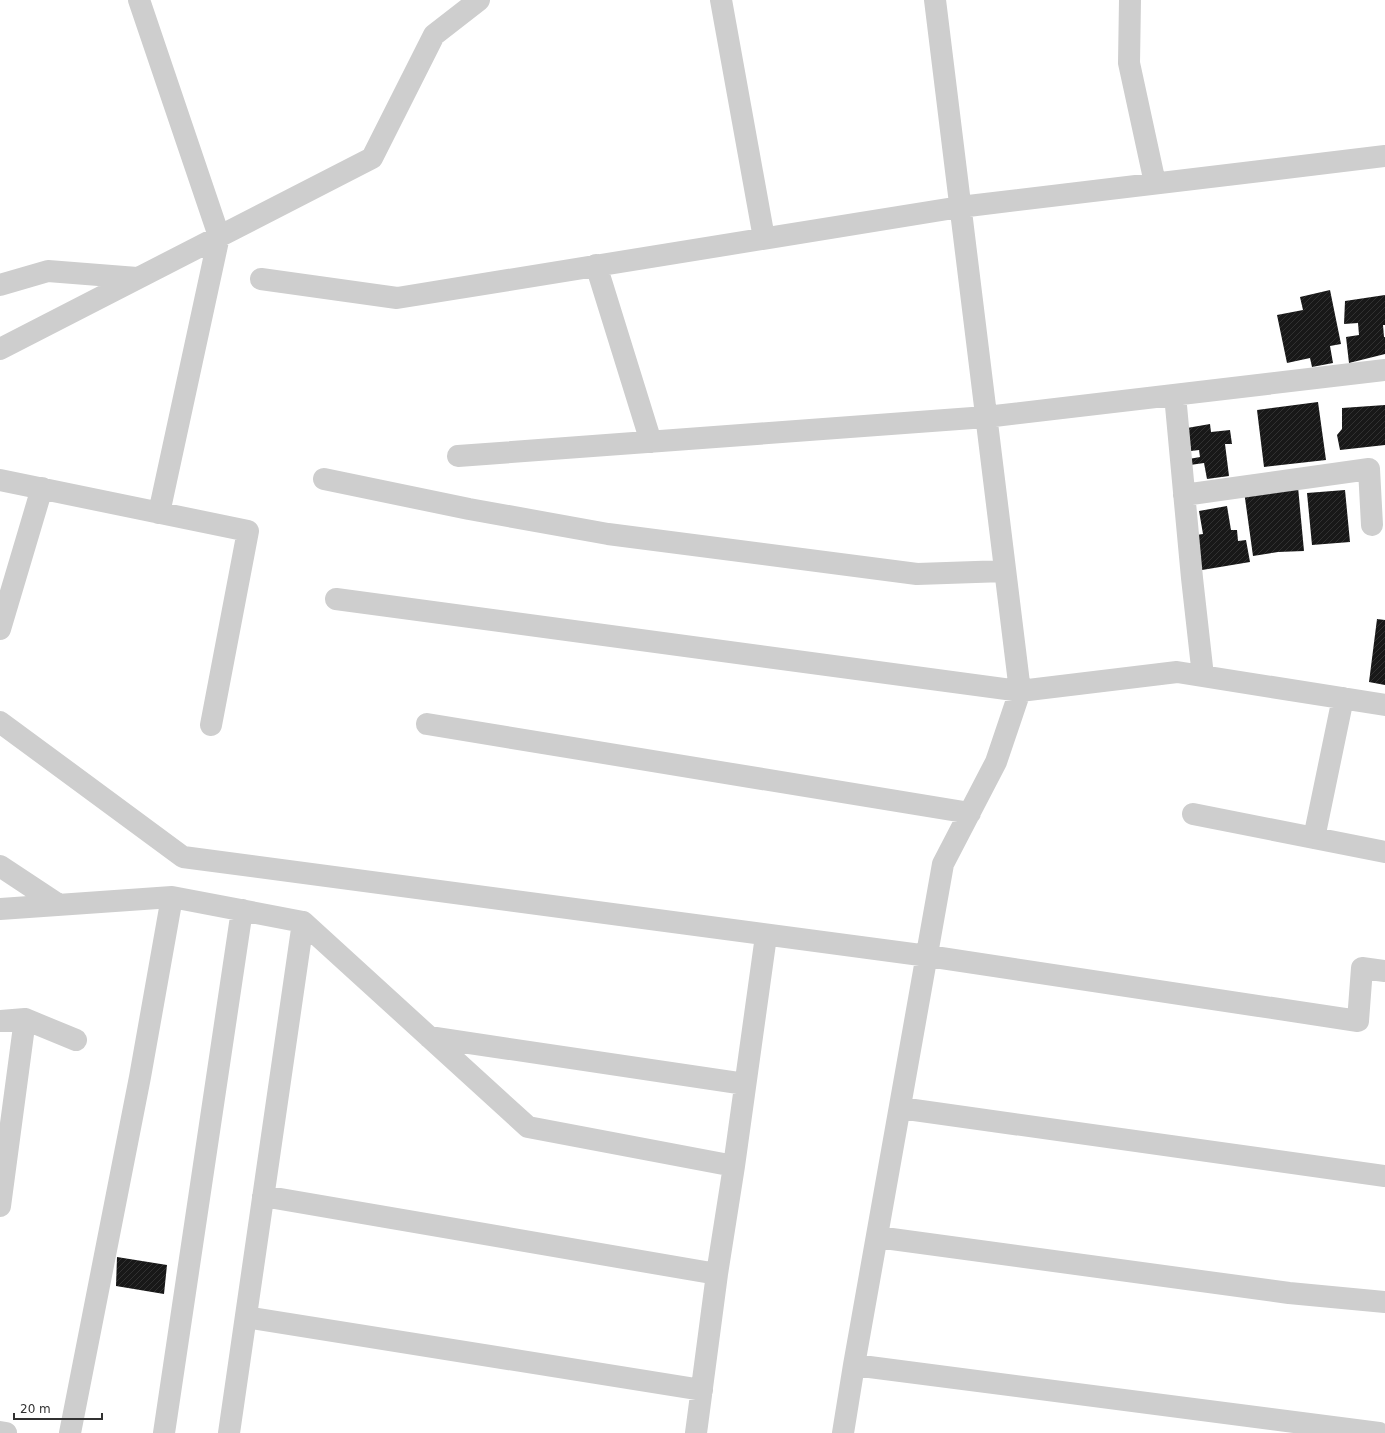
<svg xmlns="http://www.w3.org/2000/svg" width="1385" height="1433" font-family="'DejaVu Sans',sans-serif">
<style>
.building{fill:url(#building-hatch)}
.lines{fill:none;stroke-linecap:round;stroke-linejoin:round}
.minor{stroke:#cecece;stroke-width:22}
</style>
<defs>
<pattern id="building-hatch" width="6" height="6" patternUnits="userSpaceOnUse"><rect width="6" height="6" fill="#181818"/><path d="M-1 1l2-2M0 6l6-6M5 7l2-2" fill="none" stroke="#313131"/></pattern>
</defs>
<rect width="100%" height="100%" fill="#fff"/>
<!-- building -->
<path class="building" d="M1330 290 1341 344 1330 346 1333 363 1312 367 1310 358 1287 363 1277 315 1303 310 1300 297Z
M1385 295V325H1383L1384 337H1385V354L1349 363 1346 337 1359 335 1358 323 1344 324 1345 301Z
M1318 402 1326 460 1264 467 1257 410Z
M1385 405V445L1340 450 1337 435 1342 429V408Z
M1210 424 1211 432 1230 430 1232 444H1225L1229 476 1207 479 1204 463 1190 465 1189 459 1200 457 1199 450 1191 451 1187 428Z
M1298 487 1304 551 1278 552 1253 556 1244 491Z
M1345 490 1350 542 1312 545 1307 493Z
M1227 506 1231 530H1237L1238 541 1246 540 1250 562 1202 570 1196 535 1203 534 1199 511Z
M1377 619 1385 620V685L1369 682Z
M117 1257 167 1265 164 1294 116 1286Z"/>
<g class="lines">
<!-- minor -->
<path class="minor" d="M139 0 219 236 159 513
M721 0 764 238
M1130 0 1129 63 1155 183
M596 265 651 442
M261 279 397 298 960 207 1385 156
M0 285 48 271 137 278
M0 349 372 158 434 35 479 0
M1175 395 1192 578 1203 676
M458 456 986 417 1385 370
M324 479 469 509 608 534 917 574 1005 571
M0 480 248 531 211 725
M1184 495 1369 469 1372 525
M336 599 1020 691 1177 672 1385 705
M0 629 42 488
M0 722 183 857 928 956 1358 1021 1362 968 1385 971
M427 724 970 813
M1193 814 1385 852
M1314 838 1343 698
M0 866 59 905
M0 909 172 897 303 922 528 1127 734 1166
M0 1021 25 1019 76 1040
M429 1037 745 1084
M900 1108 1385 1176
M263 1196 717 1274
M0 1206 25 1019
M877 1237 1289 1293 1385 1302
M246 1317 702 1390
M854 1365 1379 1433
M0 1432 6 1433
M70 1433 140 1077 172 897
M164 1433 242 910
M229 1433 303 922
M696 1433 717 1274 734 1166 766 936
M843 1433 854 1365 943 864 996 762 1020 691 935 0"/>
</g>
<!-- scale -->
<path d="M14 1413v6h88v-6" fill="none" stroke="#313131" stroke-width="2"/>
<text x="20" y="1413" font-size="12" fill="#313131" stroke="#ffffff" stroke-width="3" paint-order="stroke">20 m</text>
</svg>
